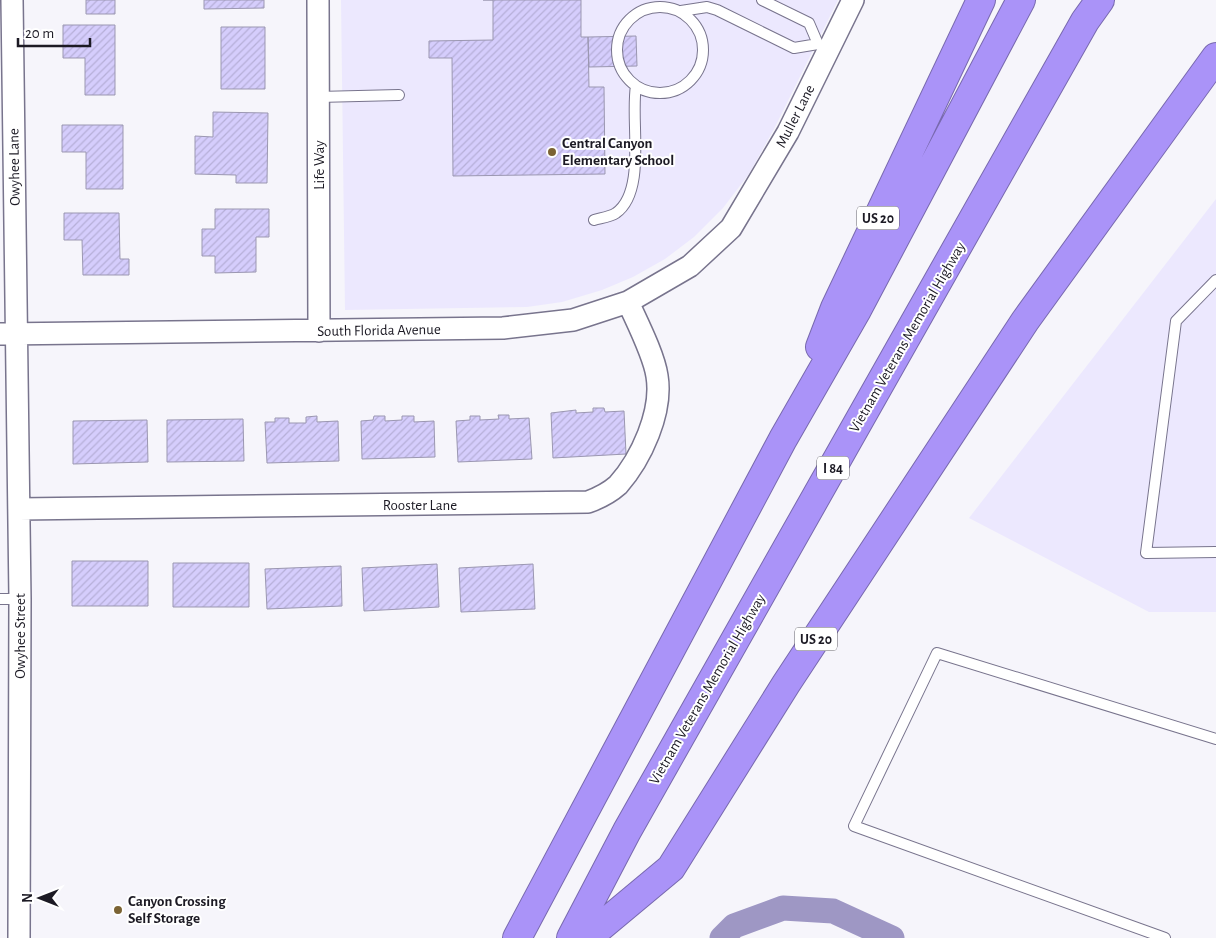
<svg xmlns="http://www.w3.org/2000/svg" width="1216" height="938" font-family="'Alegreya Sans',sans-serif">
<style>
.built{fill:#ece8fe}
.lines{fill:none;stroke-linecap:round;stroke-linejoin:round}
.canal{stroke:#9e97c4;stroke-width:25}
.building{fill:url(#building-hatch);stroke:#9b97b1}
.lane-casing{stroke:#78748d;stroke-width:12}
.street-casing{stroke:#78748d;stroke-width:24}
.highway-casing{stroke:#7869ae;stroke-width:30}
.lane{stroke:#fff;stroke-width:10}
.street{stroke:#fff;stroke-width:21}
.highway{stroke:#aa93f8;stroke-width:28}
.poi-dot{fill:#7b6334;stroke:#fff;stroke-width:2}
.labels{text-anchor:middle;stroke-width:4;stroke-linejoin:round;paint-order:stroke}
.shield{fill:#fff;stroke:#605f66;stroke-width:1}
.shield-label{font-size:14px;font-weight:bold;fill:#1c1a24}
.street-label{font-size:15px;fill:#1c1a24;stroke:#fff}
.poi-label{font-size:15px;font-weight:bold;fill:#1c1a24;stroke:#fff;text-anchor:start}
</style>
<defs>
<pattern id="building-hatch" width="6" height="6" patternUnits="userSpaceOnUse" patternTransform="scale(1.25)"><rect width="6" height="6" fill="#d5cdfc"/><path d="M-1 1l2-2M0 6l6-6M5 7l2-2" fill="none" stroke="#b6afd8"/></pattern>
</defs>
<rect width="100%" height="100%" fill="#f6f5fb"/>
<!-- built -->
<path class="built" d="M341 0H838L774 129 749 174 723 208 694 237 665 259 633 277 602 290 562 302 527 307 345 310Z
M1216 199V612H1149L969 518Z"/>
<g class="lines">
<!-- canal -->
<path class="canal" d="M722 938 734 926 783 908 833 911 892 938"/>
</g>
<!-- building -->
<path class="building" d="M86 0H115V14H86Z
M204 0H264V8L204 9Z
M483 0H581V37H588L589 87H604L605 174 453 176 452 58H429V41L493 40V0Z
M63 25H115V95H85V58H63Z
M221 27H265V89H221Z
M636 36 637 66 589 67 588 37Z
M213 112 268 113 267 183H236V175L195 174V136L213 137Z
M62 125H123V189H86V152H62Z
M215 209H269V237H256V272L215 273V256H202V229H215Z
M64 213H119L120 259H129V275H83L82 240H64Z
M593 408H604L605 412 624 411 626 454 553 458 551 413 576 410V413L593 412Z
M498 415H509V419L529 418 532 459 458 462 456 421 470 420V416H480V420L499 419Z
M317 416V422L338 421 339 461 267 463 265 422H275V418H289V423H306V417Z
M374 416H385V421L402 420V416H414V422L434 421 435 457 362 459 361 421 373 420Z
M243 419 244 461 167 462V420Z
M147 420 148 462 73 464V421Z
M72 561H148V606H72Z
M173 563H249V607H173Z
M437 564 439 607 364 611 362 568Z
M533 564 535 609 461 612 459 568Z
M341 566 342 606 267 609 265 569Z"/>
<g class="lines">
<defs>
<path id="lane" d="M617 50a43 43 0 1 1 86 0a43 43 0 1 1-86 0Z
M681 11 707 7 717 10 794 48 818 44 809 23 762 0
M318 97 399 95
M594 220C601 218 610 217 616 213 647 191 630 120 636 86
M1216 280 1176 321 1146 553 1216 552
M0 599H20
M1165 938 854 826 937 653 1216 739"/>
<path id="street" d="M12 0 20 599 19 938
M318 0 319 331
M0 334 503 328 573 320 628 302 690 266 731 228 788 132 853 0
M19 509 588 502C599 498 609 493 618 485 641 459 663 412 657 376 654 355 637 322 628 302"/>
<path id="highway" d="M820 347 835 308 981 0
M517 938 783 439 857 310 1021 0
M571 938 627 831 1085 21 1100 0
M587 938 671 868 786 684 1025 321 1216 57"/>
</defs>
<!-- lane casing -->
<use href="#lane" class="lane-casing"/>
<!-- street casing -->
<use href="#street" class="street-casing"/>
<!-- highway casing -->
<use href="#highway" class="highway-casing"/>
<!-- lane -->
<use href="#lane" class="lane"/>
<!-- street -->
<use href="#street" class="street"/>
<!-- highway -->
<use href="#highway" class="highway"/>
</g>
<!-- markers -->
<g class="poi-dot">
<circle cx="552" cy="152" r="5"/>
<circle cx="118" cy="910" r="5"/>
</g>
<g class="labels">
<!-- shield labels -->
<g class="shield">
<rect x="857" y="206.5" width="42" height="23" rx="4"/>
<rect x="817" y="456.5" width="32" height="23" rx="4"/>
<rect x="795" y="627.5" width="42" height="23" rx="4"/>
</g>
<g class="shield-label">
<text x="878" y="223">US 20</text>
<text x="833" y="473">I 84</text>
<text x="816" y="644">US 20</text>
</g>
<!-- street labels -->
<g class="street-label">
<text transform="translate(795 116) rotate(-63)" y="5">Muller Lane</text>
<text transform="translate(319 165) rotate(-90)" y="5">Life Way</text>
<text transform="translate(14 167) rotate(-91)" y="5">Owyhee Lane</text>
<text transform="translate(379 330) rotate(-1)" y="5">South Florida Avenue</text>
<text transform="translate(907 337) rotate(-60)" y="5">Vietnam Veterans Memorial Highway</text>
<text x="420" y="510">Rooster Lane</text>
<text transform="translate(20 636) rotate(-90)" y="5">Owyhee Street</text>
<text transform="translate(707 689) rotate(-60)" y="5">Vietnam Veterans Memorial Highway</text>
</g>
<!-- poi labels -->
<g class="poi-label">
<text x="562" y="148">Central Canyon<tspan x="562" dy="17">Elementary School</tspan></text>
<text x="128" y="906">Canyon Crossing<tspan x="128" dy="17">Self Storage</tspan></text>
</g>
</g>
<!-- north arrow -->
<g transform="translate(40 898) rotate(270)" stroke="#ffffff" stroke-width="4" paint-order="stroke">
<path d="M0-4L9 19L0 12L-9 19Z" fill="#1c1a24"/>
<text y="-8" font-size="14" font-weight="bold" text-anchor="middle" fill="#1c1a24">N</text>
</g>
<!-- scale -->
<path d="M18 38v8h72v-8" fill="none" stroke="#1c1a24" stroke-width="2.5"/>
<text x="25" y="38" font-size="15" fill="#1c1a24" stroke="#ffffff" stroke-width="4" paint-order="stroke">20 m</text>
</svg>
